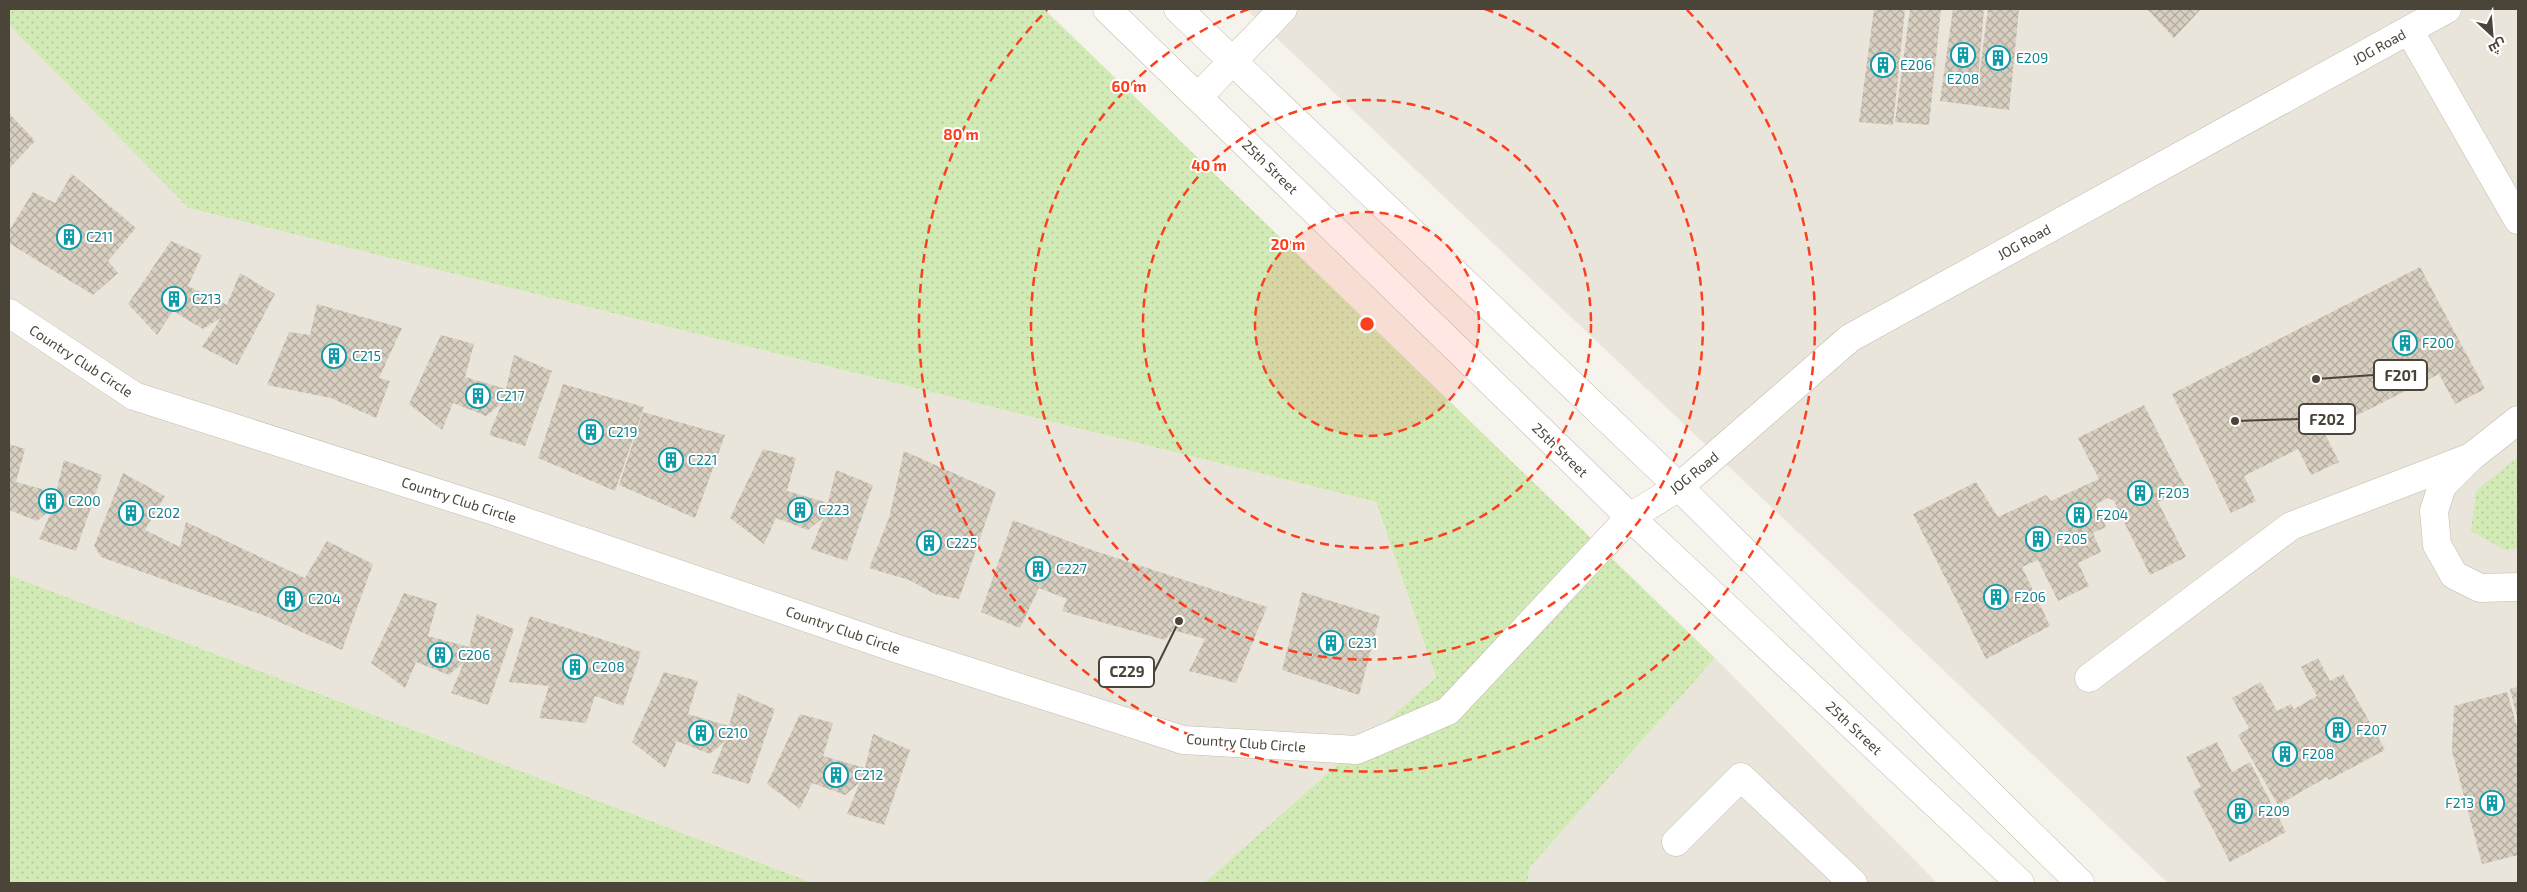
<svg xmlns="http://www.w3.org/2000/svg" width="2527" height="892" font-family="'Exo 2',Cairo,sans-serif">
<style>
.residential{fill:#eae5da}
.grass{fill:url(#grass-dots)}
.building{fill:url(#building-cross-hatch)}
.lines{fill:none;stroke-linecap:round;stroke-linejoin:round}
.street-casing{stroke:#c2bbae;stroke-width:29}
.street{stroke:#fff;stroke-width:28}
.ring{fill:none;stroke:#fc3f1d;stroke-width:2.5;stroke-dasharray:9 6}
.labels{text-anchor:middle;stroke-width:4;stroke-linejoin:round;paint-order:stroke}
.street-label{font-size:14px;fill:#4b4439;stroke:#fff}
.culture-label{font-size:14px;fill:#0d838f;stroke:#fff;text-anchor:start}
.centre{fill:#fc3f1d;stroke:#fff;stroke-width:2.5}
.ring-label{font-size:15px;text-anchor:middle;font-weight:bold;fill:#fc3f1d;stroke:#fff;stroke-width:4;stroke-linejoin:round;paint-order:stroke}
.leader{fill:none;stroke:#4b4439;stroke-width:2}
.callout-dot{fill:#4b4439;stroke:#fff;stroke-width:2}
.callout{fill:#fff;stroke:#4b4439;stroke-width:2}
.callout-label{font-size:15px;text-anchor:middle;font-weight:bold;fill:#4b4439}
</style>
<defs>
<pattern id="grass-dots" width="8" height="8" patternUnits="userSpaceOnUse" patternTransform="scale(1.25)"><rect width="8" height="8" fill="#d2eab5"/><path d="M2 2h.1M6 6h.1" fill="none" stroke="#b6ca9c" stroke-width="1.8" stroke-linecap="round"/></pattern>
<pattern id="building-cross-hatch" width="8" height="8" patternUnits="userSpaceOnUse" patternTransform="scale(1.25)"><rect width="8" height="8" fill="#d8cfc1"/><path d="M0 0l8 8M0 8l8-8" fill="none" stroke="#b1aa9e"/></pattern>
</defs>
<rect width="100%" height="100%" fill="#f6f3ec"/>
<!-- residential -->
<path class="residential" d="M1246 9H2518V883H2168Z
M9 25 188 208 1376 502 1436 677 1204 883H813L9 575Z
M1715 658 1937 883H1527L1530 867Z"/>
<!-- grass -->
<path class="grass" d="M9 9H1044L1715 658 1530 867 1527 883H1204L1436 677 1376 502 188 208 9 25Z
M2518 457V548L2505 550 2471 531 2476 491Z
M9 575 813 883H9Z"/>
<!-- building -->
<path class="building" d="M1874 9H1905L1893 125 1859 122Z
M1910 9H1941L1929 125 1895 122Z
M1953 9H1984L1976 100 1988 9H2019L2009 110 1940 101Z
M2147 9H2201L2174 38Z
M9 113 35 141 9 169Z
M72 174 136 228 108 261 118 273 93 295 9 243V231L33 192 55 203Z
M171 241 202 255 188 286 227 305 240 273 275 294 237 365 202 347 221 318 203 329 173 311 157 335 128 304Z
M2420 267 2485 389 2455 404 2439 374 2324 432 2339 462 2311 475 2298 449 2244 476 2256 501 2231 513 2172 394Z
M317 304 402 328 379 378 390 381 376 418 331 398 267 385 289 332 310 335Z
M441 335 474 344 465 377 506 389 514 355 552 371 525 446 489 435 502 403 486 416 453 403 442 430 409 404Z
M563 384 644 407 615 491 538 458Z
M2144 405 2186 488 2158 502 2186 557 2150 575 2114 501 2108 498 2096 504 2106 527 2093 533 2101 552 2078 563 2089 586 2058 601 2038 560 2022 567 2050 626 1986 659 1913 514 1976 482 1998 517 2046 495 2051 501 2099 479 2078 438Z
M643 412 725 435 695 518 619 485Z
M9 444 25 449 16 482 56 493 64 460 102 475 76 551 39 539 53 508 37 521 9 510Z
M763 449 796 458 787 491 828 503 836 470 873 485 847 561 811 549 824 517 808 530 776 518 764 544 730 518Z
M904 451 996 492 959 599 935 594 909 580 869 568 889 518Z
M123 473 165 496 145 530 180 547 186 522 305 578 327 541 373 564 342 650 268 617 101 557 94 546Z
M1013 520 1089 549 1267 607 1236 683 1189 671 1205 639 1173 630 1165 640 1062 611 1067 599 1039 588 1020 628 981 612Z
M1302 592 1380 616 1359 695 1282 670Z
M404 593 437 603 428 636 469 647 477 614 514 629 488 705 451 693 464 662 449 675 416 662 405 688 371 663Z
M530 616 641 652 623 706 595 696 586 723 539 718 549 686 509 682Z
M2318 658 2330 681 2343 674 2385 750 2329 780 2327 777 2278 805 2238 735 2249 728 2232 698 2261 682 2277 711 2291 704 2294 709 2317 696 2301 667Z
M664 672 698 681 688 714 729 726 738 693 775 709 749 784 712 773 725 741 710 754 677 741 665 768 632 742Z
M2518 687V721L2510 689Z
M2507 692 2518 730V855L2482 864 2452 751 2454 706Z
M800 714 833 723 823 756 865 768 873 734 910 750 884 825 847 814 860 782 845 795 812 783 800 809 767 784Z
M2217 742 2232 772 2250 762 2286 832 2230 862 2193 791 2201 787 2186 757Z"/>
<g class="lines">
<defs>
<path id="street" d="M1107 9 1630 517 2020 883
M1178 9 1679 487 2080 883
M2409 30 2518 220
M1198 97 1283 9
M9 313 134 396 497 512 895 648 1183 740 1357 750 1448 711 1630 517 1679 487 1850 338 2447 9
M2518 420 2471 457 2442 486 2434 511 2437 545 2454 575 2480 588 2518 587
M2089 678 2291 526 2471 457
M1676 842 1741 777 1853 883"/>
</defs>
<!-- street casing -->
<use href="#street" class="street-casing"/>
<!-- street -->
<use href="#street" class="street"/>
</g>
<!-- distance rings -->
<circle cx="1367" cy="324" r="112" fill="#fc3f1d" fill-opacity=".12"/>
<g class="ring">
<circle cx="1367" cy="324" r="112"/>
<circle cx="1367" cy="324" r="224"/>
<path d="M1485 9A336 336 0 1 1 1249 9"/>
<path d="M1687 10A448 448 0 1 1 1047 10"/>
</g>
<!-- icons -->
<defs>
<symbol id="building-ring" viewBox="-11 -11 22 22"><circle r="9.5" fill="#fff" stroke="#0f9aa8" stroke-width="1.5"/><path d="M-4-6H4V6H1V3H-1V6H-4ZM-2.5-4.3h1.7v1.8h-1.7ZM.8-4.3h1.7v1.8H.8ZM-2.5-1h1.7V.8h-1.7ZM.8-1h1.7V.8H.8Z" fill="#0f9aa8"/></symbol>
</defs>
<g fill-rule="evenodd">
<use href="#building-ring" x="1949" y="41" width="28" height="28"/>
<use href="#building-ring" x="1984" y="44" width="28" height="28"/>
<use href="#building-ring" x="1869" y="51" width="28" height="28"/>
<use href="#building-ring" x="55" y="223" width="28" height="28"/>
<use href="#building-ring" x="160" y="285" width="28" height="28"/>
<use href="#building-ring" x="2391" y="329" width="28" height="28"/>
<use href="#building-ring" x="320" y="342" width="28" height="28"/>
<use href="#building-ring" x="464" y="382" width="28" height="28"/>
<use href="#building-ring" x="577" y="418" width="28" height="28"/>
<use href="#building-ring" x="657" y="446" width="28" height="28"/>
<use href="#building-ring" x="2126" y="479" width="28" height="28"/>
<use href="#building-ring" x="37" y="487" width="28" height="28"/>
<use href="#building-ring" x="786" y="496" width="28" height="28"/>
<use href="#building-ring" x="117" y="499" width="28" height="28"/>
<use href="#building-ring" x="2065" y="501" width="28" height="28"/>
<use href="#building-ring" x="2024" y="525" width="28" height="28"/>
<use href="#building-ring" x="915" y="529" width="28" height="28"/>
<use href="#building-ring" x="1024" y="555" width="28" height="28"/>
<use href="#building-ring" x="1982" y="583" width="28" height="28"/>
<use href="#building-ring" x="276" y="585" width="28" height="28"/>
<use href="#building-ring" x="1317" y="629" width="28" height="28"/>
<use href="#building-ring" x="426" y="641" width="28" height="28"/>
<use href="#building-ring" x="561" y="653" width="28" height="28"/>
<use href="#building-ring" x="2324" y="716" width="28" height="28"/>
<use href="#building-ring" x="687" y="719" width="28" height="28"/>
<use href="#building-ring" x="2271" y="740" width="28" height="28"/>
<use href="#building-ring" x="822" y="761" width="28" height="28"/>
<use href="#building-ring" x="2478" y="789" width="28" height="28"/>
<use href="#building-ring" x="2226" y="797" width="28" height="28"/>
</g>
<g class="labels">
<!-- street labels -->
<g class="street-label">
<text transform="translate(2379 47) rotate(-29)" y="5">JOG Road</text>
<text transform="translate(1270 167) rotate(44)" y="5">25th Street</text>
<text transform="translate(2024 242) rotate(-29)" y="5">JOG Road</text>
<text transform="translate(81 361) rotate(33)" y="5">Country Club Circle</text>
<text transform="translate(1560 450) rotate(44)" y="5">25th Street</text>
<text transform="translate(1694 473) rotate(-39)" y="5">JOG Road</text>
<text transform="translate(459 500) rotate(18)" y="5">Country Club Circle</text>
<text transform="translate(843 630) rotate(19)" y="5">Country Club Circle</text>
<text transform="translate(1854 728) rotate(43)" y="5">25th Street</text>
<text transform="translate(1246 743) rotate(4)" y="5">Country Club Circle</text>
</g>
<!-- culture labels -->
<g class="culture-label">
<text x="2016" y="63">E209</text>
<text x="1900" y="70">E206</text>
<text x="1963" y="84" text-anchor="middle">E208</text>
<text x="86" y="242">C211</text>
<text x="192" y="304">C213</text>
<text x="2422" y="348">F200</text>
<text x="352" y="361">C215</text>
<text x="496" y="401">C217</text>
<text x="608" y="437">C219</text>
<text x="688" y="465">C221</text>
<text x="2158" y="498">F203</text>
<text x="68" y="506">C200</text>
<text x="818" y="515">C223</text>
<text x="148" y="518">C202</text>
<text x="2096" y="520">F204</text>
<text x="2056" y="544">F205</text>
<text x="946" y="548">C225</text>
<text x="1056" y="574">C227</text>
<text x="2014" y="602">F206</text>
<text x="308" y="604">C204</text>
<text x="1348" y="648">C231</text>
<text x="458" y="660">C206</text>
<text x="592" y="672">C208</text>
<text x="2356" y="735">F207</text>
<text x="718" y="738">C210</text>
<text x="2302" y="759">F208</text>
<text x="854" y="780">C212</text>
<text x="2474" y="808" text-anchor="end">F213</text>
<text x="2258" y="816">F209</text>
</g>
</g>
<circle cx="1367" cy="324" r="8" class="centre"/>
<g class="ring-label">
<text x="1129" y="92">60 m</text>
<text x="961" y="140">80 m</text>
<text x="1209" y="171">40 m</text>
<text x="1288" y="250">20 m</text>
</g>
<!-- callouts -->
<path class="leader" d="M2316 379L2374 375M2235 421L2299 419M1179 621L1154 672"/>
<g class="callout-dot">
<circle cx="2316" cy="379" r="5"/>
<circle cx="2235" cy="421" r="5"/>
<circle cx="1179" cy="621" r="5"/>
</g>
<g class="callout">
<rect x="2374" y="360" width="53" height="30" rx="5"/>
<rect x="2299" y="404" width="56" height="30" rx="5"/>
<rect x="1099" y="657" width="55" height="30" rx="5"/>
</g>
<g class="callout-label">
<text x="2401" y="381">F201</text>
<text x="2327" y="425">F202</text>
<text x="1127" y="677">C229</text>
</g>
<!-- border -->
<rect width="2527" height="892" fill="none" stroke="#4b4439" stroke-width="20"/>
<!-- north arrow -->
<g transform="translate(2492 35) rotate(154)" stroke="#ffffff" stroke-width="4" paint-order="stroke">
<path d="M0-4L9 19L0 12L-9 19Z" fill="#4b4439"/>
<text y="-8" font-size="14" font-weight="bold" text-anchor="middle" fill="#4b4439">ش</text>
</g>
</svg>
